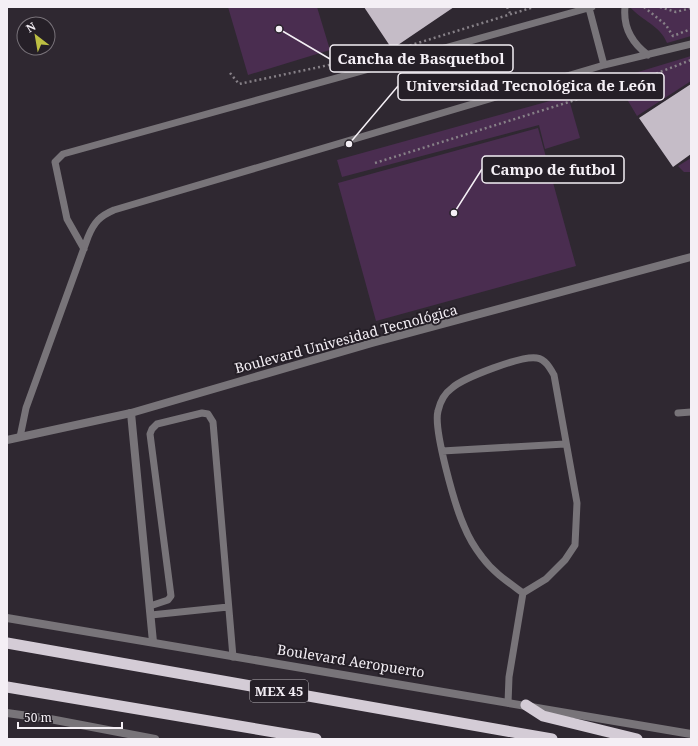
<svg xmlns="http://www.w3.org/2000/svg" width="698" height="746" font-family="'Noto Serif',serif">
<style>
.green{fill:#4a2d50}
.building{fill:#c5bcc7}
.lines{fill:none;stroke-linecap:round;stroke-linejoin:round}
.path{stroke:#868087;stroke-width:2.5;stroke-dasharray:2 3;stroke-linecap:butt}
.service{stroke:#787479;stroke-width:7}
.minor{stroke:#787479;stroke-width:8}
.tertiary{stroke:#787479;stroke-width:8}
.trunk{stroke:#d4ccd6;stroke-width:11}
.labels{text-anchor:middle;stroke-width:4;stroke-linejoin:round;paint-order:stroke}
.shield{fill:#251f27;stroke:#b6b1b7;stroke-width:1}
.shield-label{font-size:13px;font-weight:bold;fill:#f4eff5}
.street-label{font-size:14px;fill:#f4eff5;stroke:#251f27}
.leader{fill:none;stroke:#f4eff5;stroke-width:1.5}
.callout-dot{fill:#f4eff5;stroke:#251f27;stroke-width:1.5}
.callout{fill:#251f27;stroke:#f4eff5;stroke-width:1.5}
.callout-label{font-size:15px;text-anchor:middle;font-weight:bold;fill:#f4eff5}
</style>
<rect width="100%" height="100%" fill="#2f2831"/>
<!-- green -->
<path class="green" d="M228 7H317L330 50 248 75Z
M630 7H691V36L667 43C660 25 642 21 630 7Z
M691 56V81L637 116 615 79Z
M568 96 580 138 545 149 539 125 342 177 337 160Z
M538 128 576 266 376 321 338 183Z
M691 158V172H684L678 166Z"/>
<!-- building -->
<path class="building" d="M364 7H454L392 49Z
M691 84V154L673 167 639 118Z"/>
<g class="lines">
<!-- path -->
<path class="path" d="M507 7 510 13
M644 7 666 25 673 36 691 29
M660 7 676 12 691 8
M405 47 534 7
M230 73 239 84 367 57
M375 163 642 79 691 60"/>
<!-- service -->
<path class="service" d="M625 7C623 27 632 43 648 55
M589 8 604 65
M84 249 67 219 55 162 63 154 592 7
M678 413 691 412
M20 437 26 408 88 237C94 222 100 216 114 210L604 65 691 44
M442 451 565 444
M150 606 168 600 171 596 150 434 152 429 157 424 202 413 208 414 213 422 233 657
M151 615 228 607
M508 703 509 677 523 593 546 579 565 560 575 545 577 503 554 375C550 368 545 359 537 358 522 355 463 378 452 388 445 393 440 402 438 411 433 429 455 506 464 526 468 536 475 548 482 557 493 572 508 582 523 593"/>
<!-- minor -->
<path class="minor" d="M131 413 153 642"/>
<!-- tertiary -->
<path class="tertiary" d="M7 440 131 413 372 343 691 257
M7 618 691 734
M7 713 50 719 155 739"/>
<!-- trunk -->
<path class="trunk" d="M7 643 552 739
M7 687 316 739
M526 705 543 716 637 739"/>
</g>
<g class="labels">
<!-- shield labels -->
<rect class="shield" x="250" y="680" width="58" height="22" rx="3"/>
<g class="shield-label">
<text x="279" y="696">MEX 45</text>
</g>
<!-- street labels -->
<g class="street-label">
<text transform="translate(346 339) rotate(-15)" y="5">Boulevard Univesidad Tecnológica</text>
<text transform="translate(351 661) rotate(9)" y="5">Boulevard Aeropuerto</text>
</g>
</g>
<!-- callouts -->
<path class="leader" d="M279 29L330 59M349 144L398 86M454 213L482 169"/>
<g class="callout-dot">
<circle cx="279" cy="29" r="4"/>
<circle cx="349" cy="144" r="4"/>
<circle cx="454" cy="213" r="4"/>
</g>
<g class="callout">
<rect x="330" y="45" width="183" height="27" rx="4"/>
<rect x="398" y="73" width="266" height="27" rx="4"/>
<rect x="482" y="156" width="142" height="27" rx="4"/>
</g>
<g class="callout-label">
<text x="421" y="64">Cancha de Basquetbol</text>
<text x="531" y="91">Universidad Tecnológica de León</text>
<text x="553" y="175">Campo de futbol</text>
</g>
<!-- border -->
<rect width="698" height="746" fill="none" stroke="#f4eff5" stroke-width="16"/>
<!-- north arrow -->
<g transform="translate(36 36) rotate(329)"><circle r="19" fill="#251f27" stroke="#787279"/>
<path d="M0-3L7 15L0 10L-7 15Z" fill="#bdbf43"/>
<text y="-6" font-size="11" font-weight="bold" text-anchor="middle" fill="#f4eff5">N</text>
</g>
<!-- scale -->
<path d="M18 722v6h104v-6" fill="none" stroke="#f4eff5" stroke-width="2"/>
<text x="24" y="722" font-size="12" fill="#f4eff5" stroke="#251f27" stroke-width="3" paint-order="stroke">50 m</text>
</svg>
